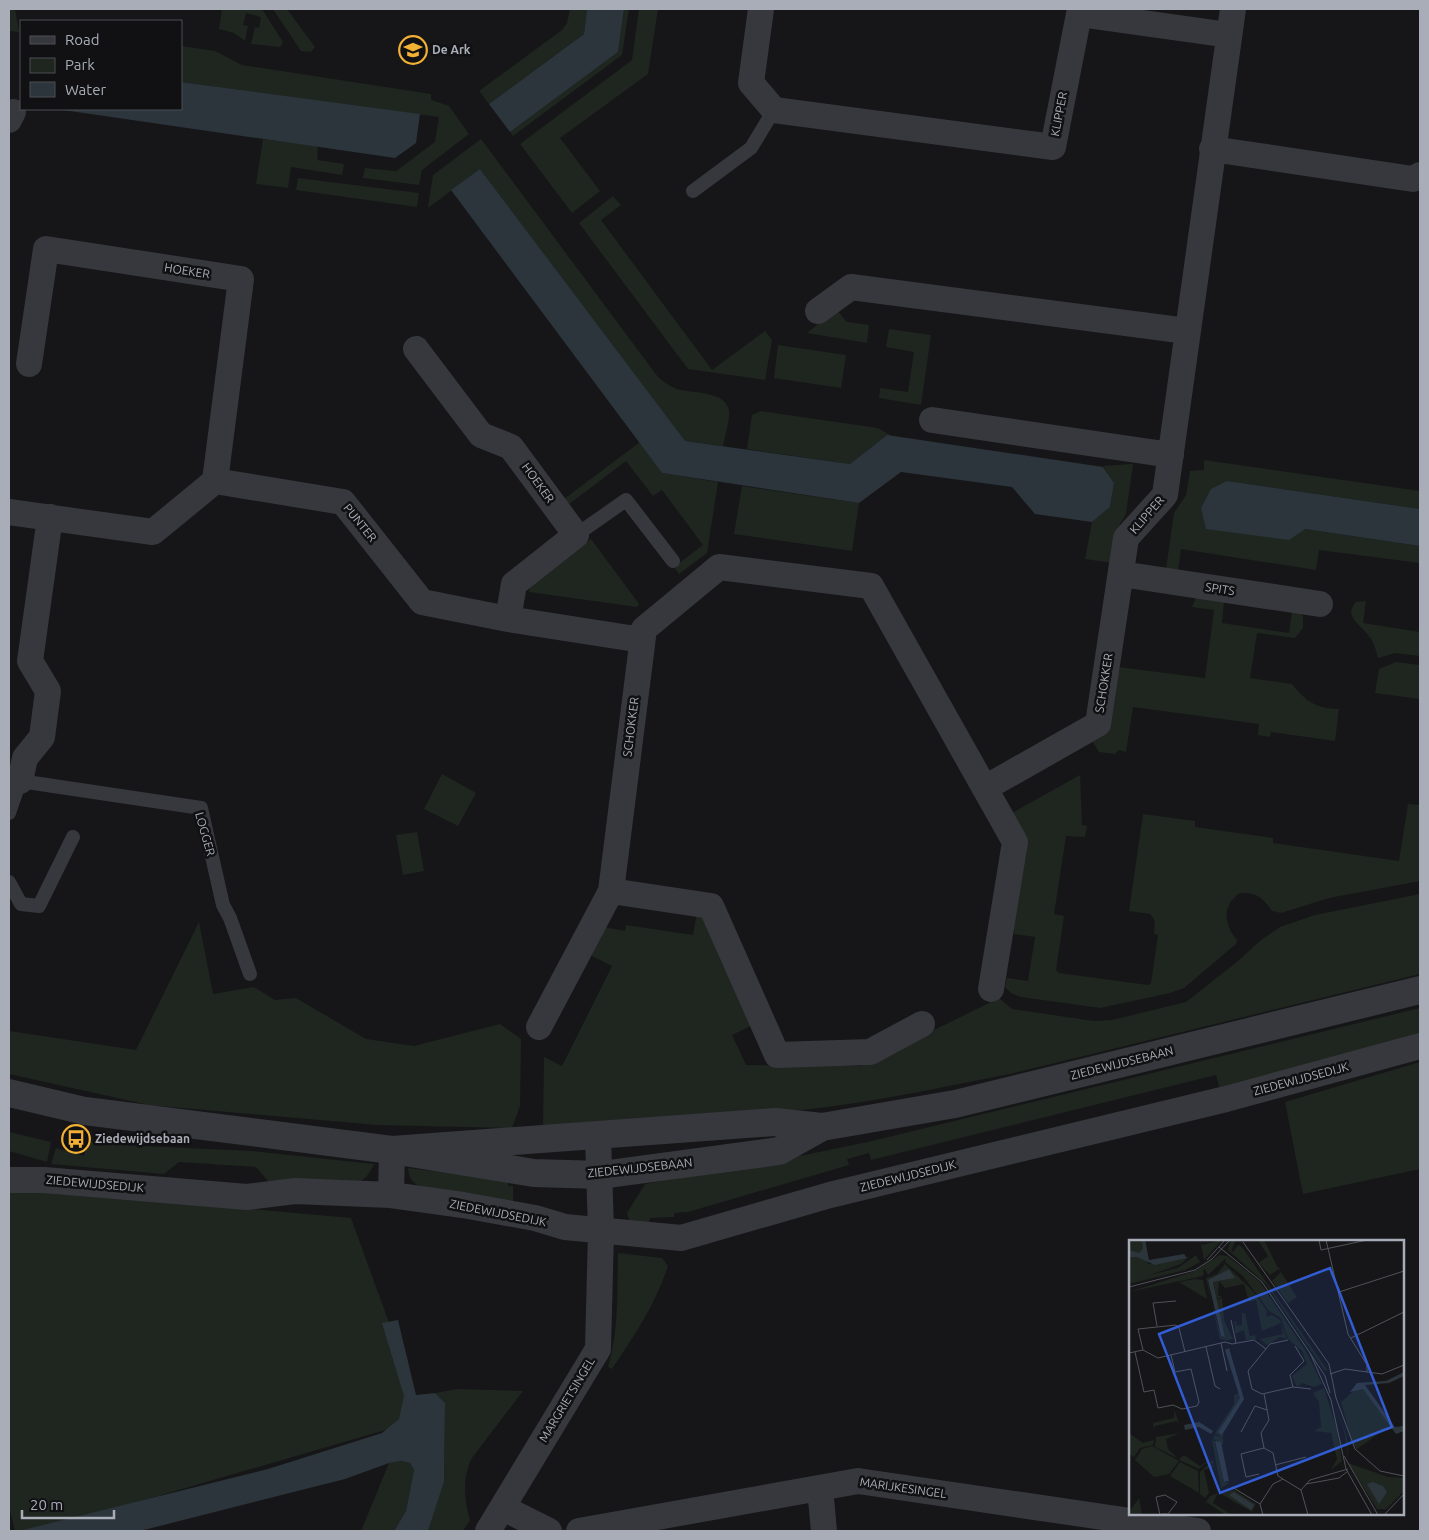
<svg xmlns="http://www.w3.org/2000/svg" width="1429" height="1540" font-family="Ubuntu,sans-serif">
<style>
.green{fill:#1e261f}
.water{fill:#2c353c}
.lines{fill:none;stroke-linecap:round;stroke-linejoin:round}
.service{stroke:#37383d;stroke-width:14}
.minor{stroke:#37383d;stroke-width:26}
.tertiary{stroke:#37383d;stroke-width:28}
.labels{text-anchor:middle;stroke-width:5;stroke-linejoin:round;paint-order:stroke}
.poi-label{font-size:12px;font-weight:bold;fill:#a8adb8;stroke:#111113;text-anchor:start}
.street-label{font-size:12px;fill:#a8adb8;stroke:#111113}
.inset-road{fill:none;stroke:#505258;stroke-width:1}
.view{fill:#325cd3;fill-opacity:0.15;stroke:#325cd3;stroke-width:2.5}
.inset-edge{fill:none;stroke:#a8adb8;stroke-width:2.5}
</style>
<rect width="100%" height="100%" fill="#161618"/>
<!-- green -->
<path class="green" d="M9 9H15L19 32 9 31Z
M222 9H262L283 42 280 47 251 44 255 27 259 28 261 17 246 13 243 25 248 26 245 41 234 33 219 29Z
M273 9H287L315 47 311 52 301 51Z
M570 9H587L584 34 489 104 479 91 562 30 567 23Z
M624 9H629L622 55 513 136 510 132 618 52Z
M639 9H658L648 74 560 138 600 191 572 213 520 144 632 60Z
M181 46 215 51 242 65 431 94V100L449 106 469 134 422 170 419 185 363 178 365 168 396 171 435 142 439 117 181 82Z
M263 139 318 146 317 160 344 164 342 175 291 167 288 188 256 184Z
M481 139 658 377C664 382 669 386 677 389 692 394 726 390 729 411 730 421 725 435 723 446L684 441 480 169 428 208 433 175Z
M298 178 419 193 417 207 296 190Z
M613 196 621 205 601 220 712 370 765 331 772 340 765 380 688 369 579 223Z
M836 309 847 322 869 325 867 343 807 333Z
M889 329 931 335 921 405 879 398 880 388 908 392 914 352 886 347Z
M778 345 846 355 841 388 774 378Z
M761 411 878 428 892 436 887 435 850 464 747 449 752 415Z
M640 442 662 473 718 482 707 553 679 574 674 567 703 545 662 490 653 496 626 461 564 508 560 502Z
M1204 460 1420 491V509L1227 481 1305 529 1420 546V563L1319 550 1316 570 1181 549 1178 571 1166 569 1174 513 1186 495 1190 471 1204 470Z
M1133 464 1126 514 1116 531 1112 563 1085 559 1092 522 1110 507 1114 483 1103 466Z
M742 486 859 503 852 551 734 534Z
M591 539 639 604 637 607 529 592 530 584Z
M1196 597 1224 601 1222 623 1289 633 1292 611 1299 612 1303 616V628L1295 638 1257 633 1250 678 1292 684C1305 701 1317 709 1339 709L1335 741 1271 732 1270 737 1258 735 1259 724 1133 707 1126 752 1119 750 1115 754 1099 752 1093 742 1108 733 1118 667 1205 678 1214 610 1192 607Z
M1366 601 1363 623 1420 632V656L1395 653 1378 658C1376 650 1374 642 1368 635 1360 624 1343 617 1356 602Z
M1396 662 1420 665V699L1375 693 1379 669Z
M442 774 476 793 458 826 424 809Z
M1080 775 1082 825 1087 826 1085 837 1066 836 1054 914 1064 916 1056 970 1059 973 1148 985 1151 983 1158 935 1154 934 1155 921 1150 914 1129 911 1143 814 1195 821V827L1273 838V843L1399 861 1408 804 1420 805V881L1329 898 1281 913 1272 911C1263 898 1257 892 1240 893 1221 906 1224 924 1237 940L1236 944 1184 988 1170 993 1100 1008 1021 997 1011 993 1005 987 1007 978 1028 981 1035 937 1014 934V931L1008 922 1012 813Z
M417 832 424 871 403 875 396 835Z
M1420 894V974L1010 1074C952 1085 894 1098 835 1106 738 1119 641 1124 543 1129L544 1057 562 1066 612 966 592 956 590 945 599 926 625 931 626 925 693 935 697 913H701L753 1025 732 1035 746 1065 861 1066 999 998 1012 1009 1094 1021 1112 1020 1186 1002 1238 961 1261 940 1280 927 1315 915Z
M199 922 213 994 254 987 275 1000 296 998 366 1039 414 1046 500 1024 521 1039 520 1106 512 1128 377 1125 149 1105 9 1074V1031L136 1050Z
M1420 1008V1033L1220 1090 1216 1075 871 1160 869 1153 847 1159 849 1165 688 1212 674 1213V1217L650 1218 648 1228 630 1222 627 1213 645 1184 766 1163 872 1141Z
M1420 1062V1169L1303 1194 1285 1102Z
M9 1132 51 1142 47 1162 9 1151Z
M88 1141 99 1144 252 1151 374 1164C368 1177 362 1183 348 1186L268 1181 256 1167 179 1162 164 1174 51 1164 56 1148 84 1156Z
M408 1168 508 1180V1186H513V1204L425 1190C414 1184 409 1180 408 1168Z
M9 1187 351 1218 416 1397 399 1426 38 1531H15L9 1506Z
M618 1253 662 1258 668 1266C654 1307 636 1333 612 1369L608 1367C619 1329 617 1292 618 1253Z
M458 1389 523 1391 472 1458C462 1478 464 1499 470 1520L463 1531H428L444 1482 445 1403 435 1393Z
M401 1461 410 1463 414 1470 406 1511 394 1531H361L389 1463Z"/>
<!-- water -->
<path class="water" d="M587 9H624L618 52 510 132 489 104 584 34Z
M181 82 420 114 416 143 395 158 63 110 181 109Z
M480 169 685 441 850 464 887 435 1103 467 1114 483 1110 507 1092 522 1035 514 1012 487 901 472 859 503 662 473 451 190Z
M1227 481 1420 509V546L1305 529 1289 540 1206 529 1201 508 1211 489Z
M398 1320 416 1395 435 1393 445 1403 444 1482 428 1531H394L406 1511 414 1470 410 1463 401 1461 389 1463 345 1479 140 1531H19L268 1469 382 1433 399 1419 404 1396 382 1323Z"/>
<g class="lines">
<!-- service -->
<path class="service" d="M693 191 751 148 774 110
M576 535 626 500 673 561
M9 813 20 781 201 808 223 905 230 918 250 974
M9 882 21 904 39 906 73 837"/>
<!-- minor -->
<path class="minor" d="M761 9 751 83 774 110 1053 147 1079 14 1229 35
M9 120 13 112
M1212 149 1413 179 1420 175
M818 311 851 287 1187 331
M416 349 481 435 511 447 576 535 514 584 508 619
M29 364 46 249 241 279 215 481
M932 420 1171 455
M9 512 153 532 215 481 343 502 422 602 508 619 642 640
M1121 574 1320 604
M20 781 25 758 42 737 48 691 30 661 50 517
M985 788 1098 724 1126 538 1165 495 1233 9
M922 1024 870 1052 777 1055 711 906 611 891 644 629 719 567 871 586 1015 842 991 989
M539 1027 611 891
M9 1180H44L247 1197 295 1191 391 1195 463 1205 535 1218 565 1227 681 1238 830 1195 1226 1099 1420 1046
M391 1195 392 1150
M820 1488 824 1531
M503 1508 549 1531
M488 1531 598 1349 601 1232 598 1135
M579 1531 858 1481 1198 1531"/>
<!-- tertiary -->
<path class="tertiary" d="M9 1093 85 1111 392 1150 534 1173 601 1175 779 1151 822 1127
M392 1150 775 1122 822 1127 955 1104 1420 990"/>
</g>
<!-- icons -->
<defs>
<symbol id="school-ring" viewBox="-11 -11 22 22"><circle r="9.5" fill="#111113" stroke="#f2b134" stroke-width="1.5"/><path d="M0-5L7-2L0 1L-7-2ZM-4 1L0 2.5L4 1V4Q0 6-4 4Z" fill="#f2b134"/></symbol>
<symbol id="bus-ring" viewBox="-11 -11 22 22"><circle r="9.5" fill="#111113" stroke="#f2b134" stroke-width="1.5"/><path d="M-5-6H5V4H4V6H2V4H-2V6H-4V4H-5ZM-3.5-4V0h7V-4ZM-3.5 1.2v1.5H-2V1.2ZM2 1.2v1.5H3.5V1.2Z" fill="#f2b134"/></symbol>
</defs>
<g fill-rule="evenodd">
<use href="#school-ring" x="397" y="34" width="32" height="32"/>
<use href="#bus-ring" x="60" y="1123" width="32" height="32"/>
</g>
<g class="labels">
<!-- poi labels -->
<g class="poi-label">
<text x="432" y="54">De Ark</text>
<text x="95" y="1143">Ziedewijdsebaan</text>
</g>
<!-- street labels -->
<g class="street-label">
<text transform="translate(1059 114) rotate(-79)" y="4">KLIPPER</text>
<text transform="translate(187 271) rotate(9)" y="4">HOEKER</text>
<text transform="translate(538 483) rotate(54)" y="4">HOEKER</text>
<text transform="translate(1147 515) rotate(-49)" y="4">KLIPPER</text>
<text transform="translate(360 523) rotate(51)" y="4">PUNTER</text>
<text transform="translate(1220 589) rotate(9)" y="4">SPITS</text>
<text transform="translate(1104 683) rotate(-81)" y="4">SCHOKKER</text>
<text transform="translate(631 727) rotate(-83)" y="4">SCHOKKER</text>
<text transform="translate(205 834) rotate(74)" y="4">LOGGER</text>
<text transform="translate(1122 1063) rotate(-14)" y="4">ZIEDEWIJDSEBAAN</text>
<text transform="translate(1301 1079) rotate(-15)" y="4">ZIEDEWIJDSEDIJK</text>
<text transform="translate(640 1168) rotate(-6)" y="4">ZIEDEWIJDSEBAAN</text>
<text transform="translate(908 1176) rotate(-14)" y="4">ZIEDEWIJDSEDIJK</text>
<text transform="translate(95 1184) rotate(5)" y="4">ZIEDEWIJDSEDIJK</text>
<text transform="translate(498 1213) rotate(11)" y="4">ZIEDEWIJDSEDIJK</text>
<text transform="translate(567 1400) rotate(-59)" y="4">MARGRIETSINGEL</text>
<text transform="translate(903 1488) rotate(8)" y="4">MARIJKESINGEL</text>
</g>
</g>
<!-- overview -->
<g transform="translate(1129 1240)">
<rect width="275" height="275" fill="#161618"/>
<path d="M0 0H16L19 24 60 17 52 24 21 35 49 28 67 15 71 22 56 30 0 44ZM71 0 73 5 93 0 75 20ZM102 0H107L102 11 104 12 109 5 113 7 199 131 195 130 137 44 99 10ZM129 0H135L149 28 153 27 141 35 130 23 139 16ZM91 15 98 16 114 28 131 42 178 113 193 144 185 147 173 143 168 147 163 136 178 124 173 111 159 99 152 78 140 71 114 36 96 22 97 18 79 35 75 28 74 36 0 52 66 31ZM96 24 124 51 138 71 137 77 143 75 151 80 158 99 151 97 138 105 131 99 154 94 152 83 133 91 127 60 120 62 115 44 96 48 90 41 89 55 93 57 88 59 84 42 105 38 100 29 79 40 82 60 77 38 88 34ZM152 32 168 57 159 63 143 41ZM74 40 78 59 50 42 66 39ZM93 58 95 80 104 99 98 100 91 99 82 61 92 96 96 97 88 60ZM113 73H116L121 96 126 95 127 99 117 100 115 90 106 94V83L104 82 107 81 108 86 113 85ZM229 147H233L262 185 228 209 223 202 212 162ZM195 148 208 189 213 221 202 230 208 219 202 193 185 191 192 187 190 162 184 153ZM110 153 111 158 89 192 96 196 92 197 86 193 105 164V155ZM205 161 218 197 219 219 216 195ZM45 170 51 185 48 181 26 186 25 190 24 183 45 178ZM0 193 14 203 25 200 24 205 11 208 5 217 0 214ZM51 193 37 199 39 209 48 218 26 207 27 197ZM86 195 94 198V205L85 199 95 242 101 243 92 248 83 201ZM23 206 50 221 40 234 25 237 6 220 13 209ZM55 215 71 226 84 217 70 229 50 220ZM84 220 85 223 82 224 85 227 75 230 80 253 76 258 71 254V232ZM51 222 69 231 70 253 41 236ZM219 223 259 237 275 238V251L257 269H248ZM103 249 127 264 123 272 92 254 94 250 95 253ZM89 253 84 263 103 275H97L77 262 81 256ZM10 258 13 275H0V272Z" fill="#1e261f"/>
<path d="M13 0H16L20 20 55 14 58 18 26 25 8 17H0V10L10 13 14 9ZM100 29 106 38 84 42 96 97 92 96 79 40ZM100 108 115 159 93 195 89 192 111 158 96 110ZM275 132V136L260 143 236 145 266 187 275 186V191L267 194 234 149 221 152 228 143 257 141ZM70 182 84 191 82 194 70 187 56 190 55 185ZM86 201 92 202 100 241 95 242ZM244 242 254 246 258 252 250 264 238 244ZM105 252 125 265 122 270 100 255Z" fill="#2c353c"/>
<path class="inset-road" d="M190 0 192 10 238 0M197 0 219 94 238 125V132M114 2 200 124 207 158 226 209 251 231 275 236M90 7 133 42 181 113 202 160M78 20 96 0M0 47 66 30 83 19 101 0M210 52 275 31M102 80 107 103M28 86 24 63 47 61M222 98 275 72M159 100 141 104 119 131 123 149 133 154 164 147 161 135 175 121 166 106M92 103 98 131M77 107 86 146 91 149M14 110 9 89 47 85 50 88 56 112M6 112 15 152 25 150 29 168 44 165 53 169 68 166 70 162 62 129 46 132 42 115M0 113 14 110 29 118 96 102 103 104 125 100 137 109M181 113 196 136 201 153M201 134 216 129 253 134 275 125M164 147 182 149M135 154 140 180 132 193 135 208 144 213 149 236 172 250 179 275M202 160 217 229 243 275M112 192 126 166 138 170M215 216 249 275M146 225 177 217M130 234 117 237 112 214 135 208M177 244 210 238 219 231M103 247 131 264 134 275M172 250 181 240 219 229M131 264 144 244 154 239M31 275 27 257 36 255 48 262 39 274H32M255 275 275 254"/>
<path class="view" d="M201 28 263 187 91 253 30 94Z"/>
<rect width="275" height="275" class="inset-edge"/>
</g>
<!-- border -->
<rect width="1429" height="1540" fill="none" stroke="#a8adb8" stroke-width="20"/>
<!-- legend -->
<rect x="20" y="20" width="162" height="90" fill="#111113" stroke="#4d4f55"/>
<rect x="30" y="36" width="25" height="8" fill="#37383d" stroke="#4d4f55"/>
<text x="65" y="45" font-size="15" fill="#a8adb8">Road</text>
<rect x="30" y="58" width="25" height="15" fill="#1e261f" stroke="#4d4f55"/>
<text x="65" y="70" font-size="15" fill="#a8adb8">Park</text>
<rect x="30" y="82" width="25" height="15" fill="#2c353c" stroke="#4d4f55"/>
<text x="65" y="95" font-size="15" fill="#a8adb8">Water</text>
<!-- scale -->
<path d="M22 1510v8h92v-8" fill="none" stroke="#a8adb8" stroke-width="2.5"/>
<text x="30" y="1510" font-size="15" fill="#a8adb8" stroke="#111113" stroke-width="4" paint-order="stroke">20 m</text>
</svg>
